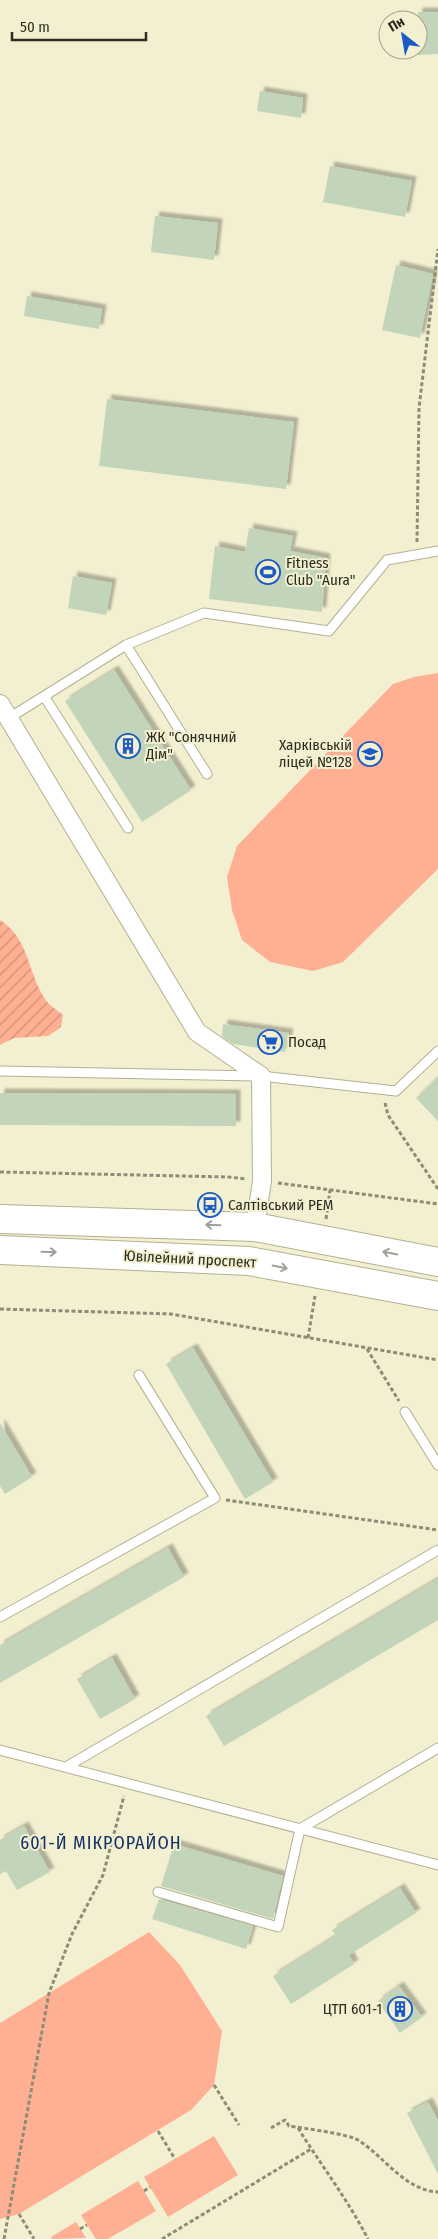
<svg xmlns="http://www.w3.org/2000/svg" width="438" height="2239" font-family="'Fira Sans Condensed',sans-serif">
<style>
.park{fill:#ffb093}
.garden{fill:url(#garden-furrows)}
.building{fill:#c2d4b9;filter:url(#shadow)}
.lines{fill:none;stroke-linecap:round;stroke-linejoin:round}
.lane-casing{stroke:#b3b192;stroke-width:11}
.street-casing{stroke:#b3b192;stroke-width:20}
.primary-casing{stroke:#b3b192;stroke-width:30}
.path{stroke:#8d8c76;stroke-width:3;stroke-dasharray:4 2.5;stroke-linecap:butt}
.lane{stroke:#fff;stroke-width:9}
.street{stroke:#fff;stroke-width:18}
.primary{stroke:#fff;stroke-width:28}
.oneway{stroke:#a0a09a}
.labels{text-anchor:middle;stroke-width:4;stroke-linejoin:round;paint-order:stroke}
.poi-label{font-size:15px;fill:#2c2b1f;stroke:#f2f0d0;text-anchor:start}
.street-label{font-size:15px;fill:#2c2b1f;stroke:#f2f0d0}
.quarter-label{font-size:18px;letter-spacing:1px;fill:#113065;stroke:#f2f0d0}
</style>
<defs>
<pattern id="garden-furrows" width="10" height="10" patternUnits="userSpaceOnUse" patternTransform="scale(1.25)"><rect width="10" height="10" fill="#ffb093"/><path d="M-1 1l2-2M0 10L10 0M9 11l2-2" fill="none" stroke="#cf8f77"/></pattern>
<filter id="shadow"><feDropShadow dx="4.5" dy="-4.5" stdDeviation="1" flood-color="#0004"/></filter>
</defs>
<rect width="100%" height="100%" fill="#f2f0d0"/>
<!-- park -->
<path class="park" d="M438 673V869L343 962 313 971 270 962 242 940 232 910 227 877 237 846 393 684 414 677Z
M149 1932 180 1965 222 2031 214 2085 191 2110 19 2214 0 2219V2023Z
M214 2136 238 2175 168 2217 144 2177Z
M138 2181 156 2211 108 2239H96L81 2215Z
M76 2222 86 2238 52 2239 51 2237Z"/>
<!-- garden -->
<path class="garden" d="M0 920C31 939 27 976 48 1003 52 1007 58 1011 63 1015L61 1027 48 1036 14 1038 0 1045Z"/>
<!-- building -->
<path class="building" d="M418 12H438V54L418 55Z
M260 91 303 98 301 118 257 111Z
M330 166 412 181 405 217 323 202Z
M155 216 218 223 214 260 151 252Z
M396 265 433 274 420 338 382 330Z
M27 296 102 309 99 329 24 316Z
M107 399 294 422 286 489 99 466Z
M249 528 293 536 290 551 326 558 322 612 209 599 215 546 245 552Z
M73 576 112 583 106 615 68 608Z
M114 670 191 790 142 822 65 701Z
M223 1024 289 1033 285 1052 233 1044 222 1036Z
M438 1077V1121L416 1098Z
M0 1093 236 1094V1126L0 1125Z
M193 1348 273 1482 245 1499 166 1364Z
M0 1423 32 1477 5 1494 0 1486Z
M168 1548 184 1577 0 1683V1645Z
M438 1579V1620L224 1746 206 1716Z
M112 1658 135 1699 100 1719 77 1679Z
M24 1826 50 1872 17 1890 6 1871 0 1874V1840Z
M174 1844 283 1876 273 1919 161 1886Z
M400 1888 416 1913 349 1955 354 1964 291 2004 273 1976 336 1936 332 1930Z
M159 1899 253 1926 246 1949 152 1919Z
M399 1986 422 2017 400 2033 378 2001Z
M428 2102 438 2121V2174L407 2113Z"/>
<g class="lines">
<defs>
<path id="lane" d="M126 645 207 774
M44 696 128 828
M9 718 126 645 204 613 329 631 387 560 438 551
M0 1071 261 1076 396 1091 438 1051
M405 1412 438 1465
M0 1617 215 1498 139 1375
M0 1750 438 1865
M66 1767 438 1550
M158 1892 278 1927 300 1829 438 1748"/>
<path id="street" d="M0 704 197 1032 261 1076 262 1181 255 1227"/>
<path id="primary" d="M0 1219 255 1227 438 1262
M0 1250 249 1261 438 1296"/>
</defs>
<!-- lane casing -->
<use href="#lane" class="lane-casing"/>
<!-- street casing -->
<use href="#street" class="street-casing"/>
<!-- primary casing -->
<use href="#primary" class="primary-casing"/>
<!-- path -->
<path class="path" d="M417 542 419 408 438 249
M385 1103 388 1115 438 1189
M0 1172 228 1177 247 1179
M278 1183 438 1204
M326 1219 330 1190
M0 1309 171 1314 438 1360
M308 1338 315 1296
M367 1349 399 1401
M226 1500 438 1530
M214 2085 239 2125
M271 2128 285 2120 289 2126C302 2128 348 2134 358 2140 384 2156 404 2190 438 2192
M298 2128C321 2165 348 2200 368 2239
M158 2131 175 2159
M144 2191 150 2187
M19 2214 34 2239
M80 2229 87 2225
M4 2239 49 1993 72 1934 103 1875 124 1796
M162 2239 311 2149"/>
<!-- lane -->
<use href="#lane" class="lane"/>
<!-- street -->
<use href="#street" class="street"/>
<!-- primary -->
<use href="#primary" class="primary"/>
</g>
<!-- one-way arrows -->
<defs><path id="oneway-shaft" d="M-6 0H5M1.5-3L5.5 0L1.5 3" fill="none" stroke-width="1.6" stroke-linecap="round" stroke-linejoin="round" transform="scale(1.25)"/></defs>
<g class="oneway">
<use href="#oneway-shaft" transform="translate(213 1225) rotate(-178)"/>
<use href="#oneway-shaft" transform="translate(49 1252) rotate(2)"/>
<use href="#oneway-shaft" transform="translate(390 1253) rotate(-169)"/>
<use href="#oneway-shaft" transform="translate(280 1267) rotate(11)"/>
</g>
<!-- icons -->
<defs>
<symbol id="stadium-ring" viewBox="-11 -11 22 22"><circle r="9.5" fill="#f2f0d0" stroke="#1a5ac6" stroke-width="1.5"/><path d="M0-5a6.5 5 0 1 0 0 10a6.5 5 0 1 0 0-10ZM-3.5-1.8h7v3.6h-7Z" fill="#1a5ac6"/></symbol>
<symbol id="building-ring" viewBox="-11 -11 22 22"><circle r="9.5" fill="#f2f0d0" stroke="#1a5ac6" stroke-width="1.5"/><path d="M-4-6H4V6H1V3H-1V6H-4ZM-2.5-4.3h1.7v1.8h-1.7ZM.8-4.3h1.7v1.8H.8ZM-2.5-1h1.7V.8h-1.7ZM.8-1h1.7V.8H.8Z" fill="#1a5ac6"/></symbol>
<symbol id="school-ring" viewBox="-11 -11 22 22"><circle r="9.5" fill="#f2f0d0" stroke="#1a5ac6" stroke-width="1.5"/><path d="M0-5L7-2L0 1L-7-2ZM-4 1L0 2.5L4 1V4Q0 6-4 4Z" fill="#1a5ac6"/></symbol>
<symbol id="supermarket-ring" viewBox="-11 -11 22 22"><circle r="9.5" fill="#f2f0d0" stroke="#1a5ac6" stroke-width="1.5"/><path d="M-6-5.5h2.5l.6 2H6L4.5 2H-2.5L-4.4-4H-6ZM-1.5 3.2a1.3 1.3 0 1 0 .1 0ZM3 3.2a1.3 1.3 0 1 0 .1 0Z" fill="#1a5ac6"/></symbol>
<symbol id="bus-ring" viewBox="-11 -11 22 22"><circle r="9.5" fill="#f2f0d0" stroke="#1a5ac6" stroke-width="1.5"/><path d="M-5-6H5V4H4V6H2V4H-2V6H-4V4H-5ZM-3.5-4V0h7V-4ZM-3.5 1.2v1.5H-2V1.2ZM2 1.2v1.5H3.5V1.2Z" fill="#1a5ac6"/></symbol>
</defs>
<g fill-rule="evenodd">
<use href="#stadium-ring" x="254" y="558" width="28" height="28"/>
<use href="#building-ring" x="114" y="732" width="28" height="28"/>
<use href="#school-ring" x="356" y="740" width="28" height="28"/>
<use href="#supermarket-ring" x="256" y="1028" width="28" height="28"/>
<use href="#bus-ring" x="196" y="1191" width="28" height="28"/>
<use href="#building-ring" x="386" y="1995" width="28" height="28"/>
</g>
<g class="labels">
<!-- poi labels -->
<g class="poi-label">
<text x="286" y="568">Fitness<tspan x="286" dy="17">Club "Aura"</tspan></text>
<text x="146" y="742">ЖК "Сонячний<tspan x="146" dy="17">Дім"</tspan></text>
<text x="352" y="750" text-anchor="end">Харківській<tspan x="352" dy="17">ліцей №128</tspan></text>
<text x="288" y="1047">Посад</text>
<text x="228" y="1210">Салтівський РЕМ</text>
<text x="382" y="2014" text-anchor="end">ЦТП 601-1</text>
</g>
<!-- street labels -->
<g class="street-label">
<text transform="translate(190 1259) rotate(3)" y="5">Ювілейний проспект</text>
</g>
<!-- quarter labels -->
<g class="quarter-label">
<text x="101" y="1849">601-Й МІКРОРАЙОН</text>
</g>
</g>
<!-- north arrow -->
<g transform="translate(403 35) rotate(329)"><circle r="24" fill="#f2f0d0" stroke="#a3a189"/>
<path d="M0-4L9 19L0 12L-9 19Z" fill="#1a5ac6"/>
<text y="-8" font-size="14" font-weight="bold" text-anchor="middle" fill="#2c2b1f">Пн</text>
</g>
<!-- scale -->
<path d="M12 32v8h134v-8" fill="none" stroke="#2c2b1f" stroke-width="2.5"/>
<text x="20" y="32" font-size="15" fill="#2c2b1f" stroke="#f2f0d0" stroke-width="4" paint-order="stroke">50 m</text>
</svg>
